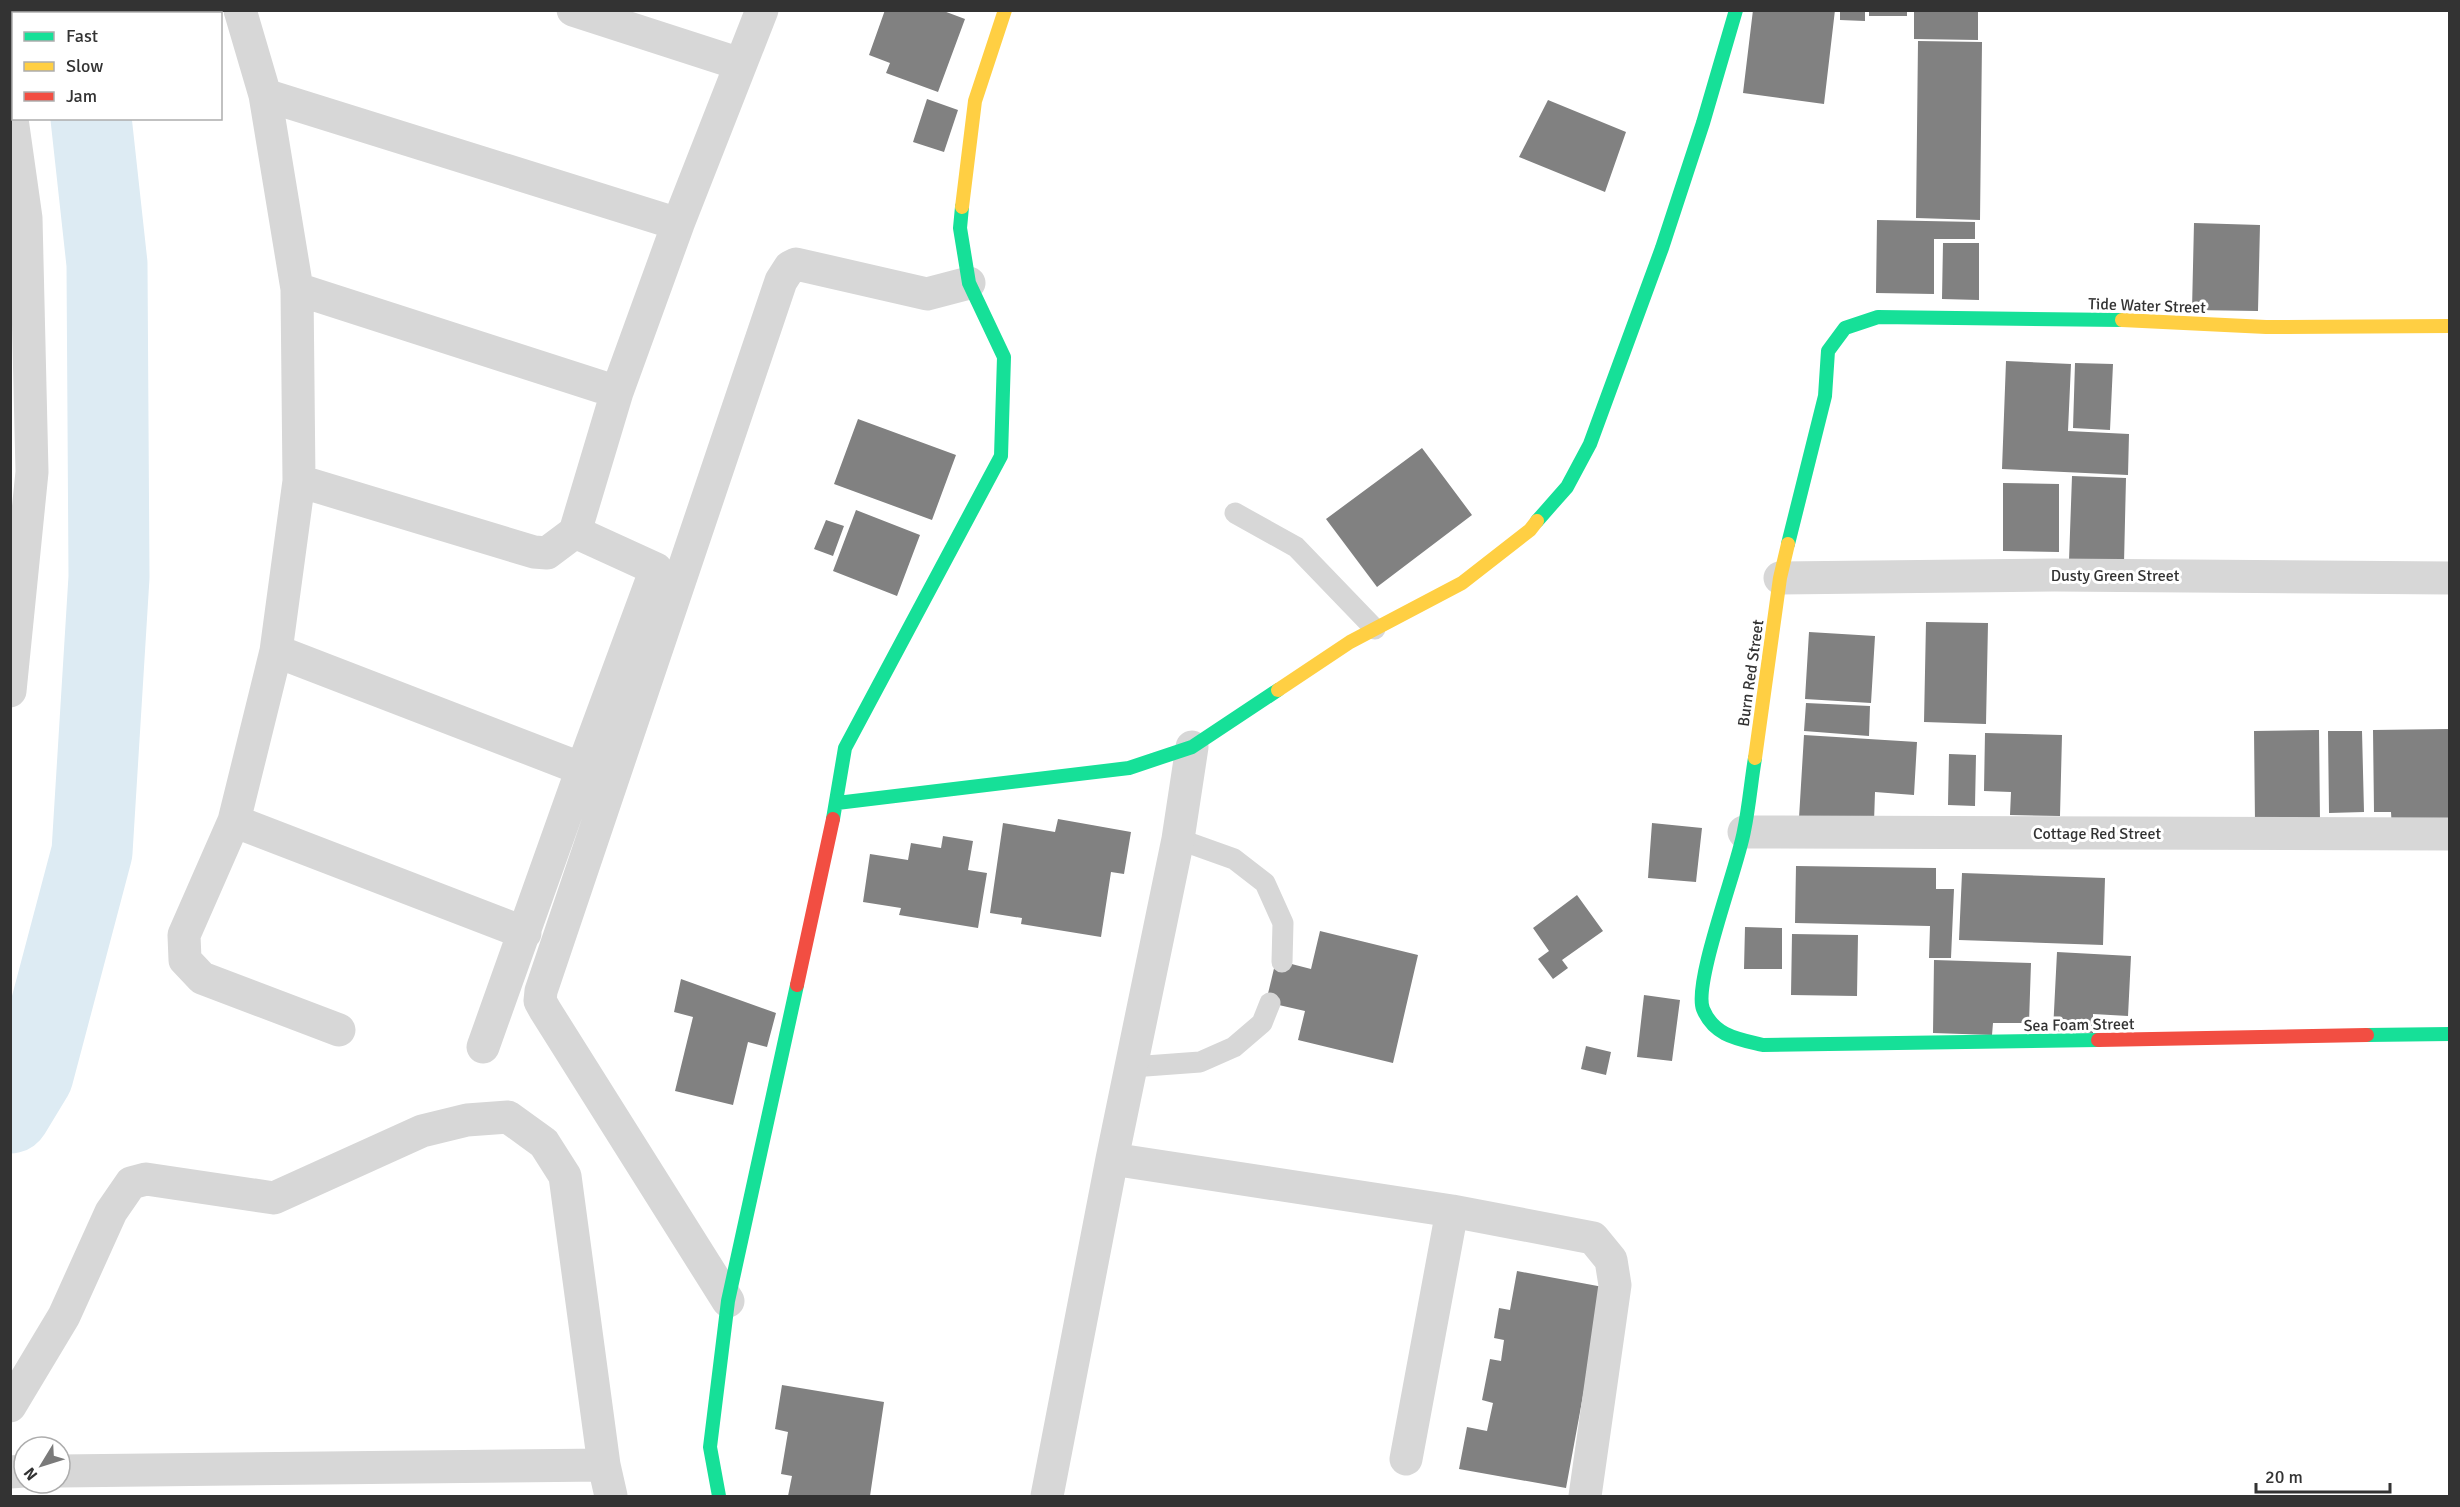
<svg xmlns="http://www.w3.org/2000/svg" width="2460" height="1507" font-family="Signika,sans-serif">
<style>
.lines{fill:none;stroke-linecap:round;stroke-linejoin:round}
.river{stroke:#ddebf3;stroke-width:81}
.building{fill:#818181}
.lane{stroke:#d7d7d7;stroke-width:21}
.street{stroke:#d7d7d7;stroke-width:33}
.fast{stroke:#16e098;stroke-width:14}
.slow{stroke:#ffcf43;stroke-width:14}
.jam{stroke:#f24e42;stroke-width:14}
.labels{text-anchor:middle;stroke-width:6;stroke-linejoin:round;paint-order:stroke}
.street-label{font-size:16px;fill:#333;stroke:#fff}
</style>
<rect width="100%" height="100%" fill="#fff"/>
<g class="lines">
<!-- river -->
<path class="river" d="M76 10V14
M10 1113 33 1075 92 852 109 577 107 264 91 118"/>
</g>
<!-- building -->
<path class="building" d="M885 10H941L965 19 938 92 886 73 890 63 869 55Z
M1753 10H1835L1824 104 1743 93Z
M1840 10H1865V21L1840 20Z
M1869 10H1907V16H1869Z
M1914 10H1978V40L1914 39Z
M1918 41 1982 42 1980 220 1916 218Z
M927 99 958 110 944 152 913 142Z
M1548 100 1626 132 1605 192 1519 157Z
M1877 220 1975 222V239H1934V294L1876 293Z
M2194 223 2260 225 2258 311 2192 310Z
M1943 243H1979V300L1942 299Z
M2006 361 2071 364 2068 431 2129 434 2128 475 2002 469Z
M2075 363 2113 364 2110 430 2073 428Z
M858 419 956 455 932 520 834 484Z
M1422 448 1472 515 1377 587 1326 519Z
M2072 476 2126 478 2124 563 2069 561Z
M2003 483 2059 484V552L2003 551Z
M856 510 920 535 897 596 833 571Z
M826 520 844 526 833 556 814 549Z
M1926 622 1988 623 1986 724 1924 722Z
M1809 632 1875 636 1871 703 1805 699Z
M1806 703 1870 706 1869 736 1804 731Z
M2450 729V829L2392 830 2391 812H2374L2373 730Z
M2319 730 2320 822H2255L2254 731Z
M2328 731H2362L2364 812 2329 813Z
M1985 733 2062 735 2060 816 2010 815 2011 792 1984 791Z
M1804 735 1917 742 1914 795 1875 792 1874 822 1799 818Z
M1949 754 1976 755 1975 806 1948 805Z
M1058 819 1131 832 1124 874 1111 872 1101 937 1021 924 1022 918 990 913 1003 823 1055 832Z
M1652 823 1702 828 1696 882 1648 878Z
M943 836 973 841 968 870 987 873 978 928 899 915 901 908 863 902 870 854 908 860 911 843 941 848Z
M1796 866 1936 868V889H1954L1951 958H1929L1930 926 1795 923Z
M1962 873 2105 878 2103 945 1959 940Z
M1577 895 1603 931 1562 960 1568 968 1553 979 1538 959 1549 951 1533 928Z
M1745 927 1782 928V969H1744Z
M1320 931 1418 955 1393 1063 1298 1040 1305 1011 1266 1002 1276 960 1311 969Z
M1792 934 1858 935 1857 996 1791 995Z
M2057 952 2131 956 2128 1016 2093 1014V1033L2053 1031Z
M1934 960 2031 963 2029 1023H1993L1992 1035 1933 1033Z
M681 979 776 1013 767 1047 748 1042 733 1105 675 1091 693 1017 674 1012Z
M1644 995 1680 1000 1672 1061 1637 1057Z
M1586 1046 1611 1052 1606 1075 1581 1069Z
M1517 1271 1603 1287 1566 1488 1459 1469 1467 1427 1487 1431 1493 1403 1482 1400 1490 1359 1501 1361 1504 1340 1494 1338 1499 1308 1510 1310Z
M782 1385 884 1402 870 1496H788L792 1476 781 1474 788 1432 775 1429Z"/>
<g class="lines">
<!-- lane -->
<path class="lane" d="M1235 513 1296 547 1375 629
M1178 839 1234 859 1265 883 1283 923 1282 962
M1132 1067 1200 1062 1234 1047 1262 1023 1270 1003"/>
<!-- street -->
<path class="street" d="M240 10 265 95 297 289 299 481 276 651 234 821 184 935 185 960 202 978 339 1030
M573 10 740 64
M265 95 678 224
M10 105 26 218 32 472 10 691
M297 289 617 392
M299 481 534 552 547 553 575 532 617 392 678 224 762 10
M1780 578 2054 575 2450 578
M276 651 582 769
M234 821 525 933
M1744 832 2450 834
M483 1047 582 769 656 569 575 532
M1112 1159 1452 1211 1593 1238 1611 1260 1615 1285 1585 1496
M728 1301 545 1010 540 1001 541 991 781 281 790 267 796 264 927 294 969 283
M10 1406 64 1316 111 1212 131 1183 146 1179 274 1198 422 1131 467 1120 508 1117 544 1143 565 1176 604 1465 611 1496
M1406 1459 1452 1211
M60 1471 604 1465
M10 1472 24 1471
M1047 1496 1112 1159 1178 839 1192 747"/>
<!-- fast -->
<path class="fast" d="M1537 521 1567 487 1590 444 1662 248 1703 123 1736 10
M1788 544 1825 396 1828 351 1845 328 1878 317 2122 320
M1755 758C1751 782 1749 807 1744 831 1738 866 1693 983 1703 1009 1714 1036 1738 1039 1763 1045L2098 1040
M837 803 1129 768 1192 747 1278 690
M833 819 845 748 1001 456 1004 357 969 283 960 228 962 207
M2367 1035 2450 1034
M719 1496 710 1447 728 1301 797 985"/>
<!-- slow -->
<path class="slow" d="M962 207 975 101 1005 10
M2122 320 2266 327 2450 326
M1278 690 1350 642 1462 583 1530 530 1537 521
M1755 758 1780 578 1788 544"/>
<!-- jam -->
<path class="jam" d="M797 985 833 819
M2098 1040 2367 1035"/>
</g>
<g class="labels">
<!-- street labels -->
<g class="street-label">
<text transform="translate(2147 305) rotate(2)" y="6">Tide Water Street</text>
<text x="2115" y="581">Dusty Green Street</text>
<text transform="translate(1750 673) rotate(-82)" y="6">Burn Red Street</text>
<text x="2097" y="839">Cottage Red Street</text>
<text transform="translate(2079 1024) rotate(-1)" y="6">Sea Foam Street</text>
</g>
</g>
<!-- border -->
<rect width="2460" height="1507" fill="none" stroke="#333333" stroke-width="24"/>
<!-- legend -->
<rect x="12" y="12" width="210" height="108" fill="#ffffff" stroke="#adadad" stroke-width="1.5"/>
<rect x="24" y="32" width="30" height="9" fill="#16e098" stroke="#adadad" stroke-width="1.5"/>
<text x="66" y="42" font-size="18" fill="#333333">Fast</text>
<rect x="24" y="62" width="30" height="9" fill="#ffcf43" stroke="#adadad" stroke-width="1.5"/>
<text x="66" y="72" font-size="18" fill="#333333">Slow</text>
<rect x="24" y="92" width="30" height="9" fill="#f24e42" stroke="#adadad" stroke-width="1.5"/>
<text x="66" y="102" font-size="18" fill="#333333">Jam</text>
<!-- north arrow -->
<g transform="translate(42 1465) rotate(232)"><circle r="28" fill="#ffffff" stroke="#adadad" stroke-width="1.5"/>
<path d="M0-4.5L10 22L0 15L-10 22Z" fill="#7a7a7a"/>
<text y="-9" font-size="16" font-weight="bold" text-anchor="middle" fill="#333333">N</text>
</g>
<!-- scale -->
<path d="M2256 1483v9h134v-9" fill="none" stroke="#333333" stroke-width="3"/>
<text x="2265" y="1483" font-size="18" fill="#333333" stroke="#ffffff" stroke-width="4.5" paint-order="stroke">20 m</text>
</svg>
